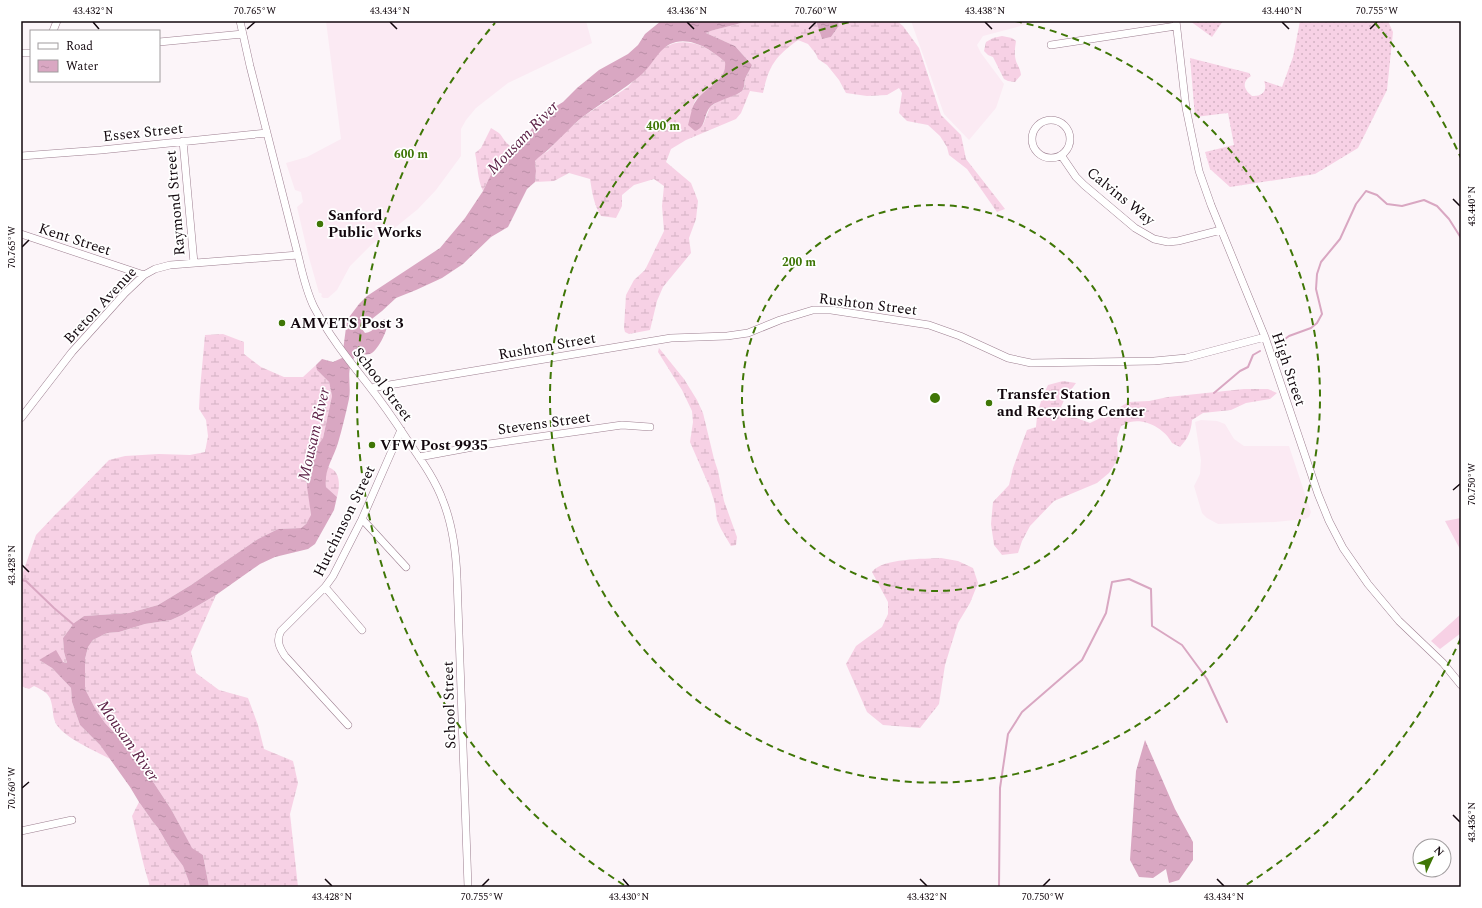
<svg xmlns="http://www.w3.org/2000/svg" width="1482" height="908" font-family="Spectral,serif">
<style>
.built{fill:#fbeaf3}
.grass{fill:url(#grass-dots)}
.wetland{fill:url(#wetland-marsh)}
.park{fill:#f7d1e5}
.water{fill:url(#water-ripples)}
.lines{fill:none;stroke-linecap:round;stroke-linejoin:round}
.stream{stroke:#d9a7c2;stroke-width:2}
.minor-casing{stroke:#9d7f90;stroke-width:8}
.minor{stroke:#fff;stroke-width:7}
.ticks{fill:none;stroke:#12070d;stroke-width:1.5}
.ring{fill:none;stroke:#3f7606;stroke-width:2;stroke-dasharray:7 5}
.poi-dot{fill:#3f7606;stroke:#fff;stroke-width:1.5}
.labels{text-anchor:middle;stroke-width:3.5;stroke-linejoin:round;paint-order:stroke}
.street-label{font-size:15px;fill:#12070d;stroke:#fff}
.poi-label{font-size:15px;font-weight:bold;fill:#12070d;stroke:#fff;text-anchor:start}
.water-label{font-size:16px;font-style:italic;fill:#5d2247;stroke:#fff}
.centre{fill:#3f7606;stroke:#fff;stroke-width:2}
.ring-label{font-size:12px;text-anchor:middle;font-weight:bold;fill:#3f7606;stroke:#fff;stroke-width:3.5;stroke-linejoin:round;paint-order:stroke}
.neatline{fill:none;stroke:#12070d;stroke-width:1.5}
.ticks-label{font-size:10px;text-anchor:middle;fill:#12070d}
</style>
<defs>
<pattern id="grass-dots" width="8" height="8" patternUnits="userSpaceOnUse"><rect width="8" height="8" fill="#f7d1e5"/><path d="M2 2h.1M6 6h.1" fill="none" stroke="#d3b2c3" stroke-width="1.8" stroke-linecap="round"/></pattern>
<pattern id="wetland-marsh" width="20" height="14" patternUnits="userSpaceOnUse"><rect width="20" height="14" fill="#f7d1e5"/><path d="M1 5h8M5 5V1M11 12h8M15 12V8" fill="none" stroke="#d3b2c3"/></pattern>
<pattern id="water-ripples" width="26" height="14" patternUnits="userSpaceOnUse"><rect width="26" height="14" fill="#d9a7c2"/><path d="M2 4q2-2 4 0t4 0M15 11q2-2 4 0t4 0" fill="none" stroke="#b98ea6"/></pattern>
</defs>
<rect width="100%" height="100%" fill="#fcf5f9"/>
<!-- built -->
<path class="built" d="M326 21H586L592 43 508 83 476 108 466 120 461 129V156L436 190 418 209 391 231 372 244 350 266 337 290 328 298H323L321 296 322 295 321 293H319L308 254 297 207 303 202 301 192 295 190 286 163 307 157 341 139Z
M911 21H1039L983 36 977 45 981 53 1004 84 996 108 969 140 944 114Z
M1201 420 1217 421 1225 424 1234 439 1244 446H1289L1311 512 1309 517 1305 519 1275 522 1218 524 1207 518 1202 513 1194 486 1200 474 1201 460 1195 422Z"/>
<!-- grass -->
<path class="grass" d="M1190 21H1223L1212 37Z
M1300 21H1388L1393 32 1387 90 1358 148 1315 174 1230 187 1210 169 1205 152 1234 145 1228 113 1195 117 1190 58 1249 73 1251 76C1241 82 1244 90 1252 96 1262 97 1268 91 1264 81L1282 87 1293 57Z"/>
<!-- wetland -->
<path class="wetland" d="M745 21H816L822 39 831 37 838 27 839 21H897L903 26 919 48 941 115 961 135 966 159 1005 209 997 212 967 169 949 155 947 147 940 136 928 125 907 121 899 113 902 93 899 88 887 95 867 96 846 93 839 80 827 65 818 59 816 54 808 44 798 40C775 57 769 65 763 93L750 91 741 113 736 119 686 140 671 149 666 162 691 183 698 201 696 219 689 238 691 253 663 287 657 301 650 330 629 334 625 332 624 328 626 295 634 280 645 270 664 231 662 206 664 186 654 179 634 185 622 195V206L616 218 601 216C594 205 592 192 590 179L569 173 554 181 535 182 536 171 535 161 538 157 548 151 563 134 584 116 628 87 663 48C686 35 708 46 725 62 727 83 706 87 695 101 693 104 693 109 692 113L703 125 710 107 723 98 740 93 744 88 745 79 752 65 735 46 706 33C719 27 732 27 745 21Z
M1002 36 1012 38 1016 41C1015 48 1014 54 1016 61 1018 67 1020 67 1021 75L1015 82 1008 81 1004 79 993 57 988 55 984 51 986 42 993 38Z
M491 128C494 130 498 132 500 134 506 142 506 144 516 149L506 160 493 170 483 191C477 178 478 166 475 153L481 148Z
M223 334 244 342V354L261 367 284 377H303L316 365 318 371 329 382 332 396 323 438 311 455 306 483 309 492 311 516 306 524 301 528 278 529 258 539 191 585 158 605 129 613 84 616 74 623 63 638 64 652 67 663 48 656 39 660 52 668 71 688 72 702 80 725 100 745 110 759C94 750 66 739 56 724 54 720 53 715 53 712 51 696 49 693 34 686L29 689 21 686V578L36 535 54 516 71 499 109 460 125 456 159 454 190 455 205 452 208 436 206 420 199 409 200 389 205 335Z
M659 348 684 379 697 400 703 413 714 459 718 471 724 501 737 537 736 545 731 546 721 529 717 520 715 504 710 488 690 442 693 422 692 411 682 390 658 352Z
M1063 381 1076 383 1065 398 1061 407 1071 416 1090 423 1113 412 1128 402 1149 401 1168 397 1244 389H1268L1277 393 1270 399 1246 403 1231 410 1203 413 1192 420C1191 432 1188 438 1180 447L1172 443C1165 429 1146 418 1130 422 1127 423 1124 425 1121 426L1117 438 1118 459 1109 473 1097 483 1054 501 1030 526 1022 541 1018 553 1002 555 994 545 991 524 993 502 1009 485 1013 468 1027 430 1036 427C1037 411 1041 399 1048 385Z
M328 467C341 471 340 486 337 497L326 487 325 479Z
M941 558 958 561 973 568 978 583 970 603 958 623 945 665 939 704 920 728 883 725 867 712 846 664 856 646 882 627 888 614V602L872 572C882 558 925 559 941 558Z
M216 595 191 652 196 673 219 690 248 698 258 725 264 749 293 761 298 783 290 814 298 887H209L203 855 192 849 171 809 148 774 124 743 105 723 96 710 85 689V659L88 647 93 640 107 633 119 632 145 624 171 620 182 615Z
M139 802 153 822 158 828 171 850 183 866 189 882 190 887H150L144 866 132 816Z"/>
<!-- park -->
<path class="park" d="M1461 518V551L1445 521Z
M1461 614V633L1440 649 1431 641Z"/>
<!-- water -->
<path class="water" d="M661 21H745C733 27 719 27 706 33L735 46 752 65C750 70 747 74 745 79 744 83 745 87 742 91 737 96 720 99 711 106 703 114 707 127 695 131L688 125C690 119 692 105 696 101 706 86 727 82 725 62 713 51 694 38 676 42 659 46 654 64 641 75 623 90 603 102 584 116 571 126 561 138 549 149 544 154 539 156 535 161L536 171 535 182 527 189 508 227 491 237 463 264 442 278 416 290 396 298 382 311 368 322 362 329 365 333C375 332 376 323 384 319L388 323C387 331 378 351 370 354 367 355 361 354 357 354 344 369 352 383 349 399 346 413 342 429 338 443 333 459 324 470 326 487L337 497 334 510 315 544 308 549 275 557 260 564 216 595 182 615 171 620 145 624 119 632 107 633 93 640 88 647 85 659V689L96 710 105 723 124 743 148 774 171 809 192 848 203 855 209 887H190L189 882 183 866 171 850 158 828 153 822 139 802 130 787 100 745 80 725 72 702 71 688 52 668 39 660 56 650 63 662 67 663 64 652 63 638 74 623 84 616 129 613 158 605 191 585 258 539 278 529 301 528 306 524 311 515 305 472 311 455 323 438 332 396 329 382 317 370 316 365 322 359 333 362 342 358 347 320 359 304 367 296 440 248 465 218 483 191 493 170 506 160 527 136 540 116 563 102 577 88 599 70 628 54 638 45 645 34Z
M816 21H839L838 27 831 37 822 39Z
M1145 740 1175 809 1193 842V860L1179 880 1169 883 1166 869 1153 878 1139 877 1130 860 1136 771Z"/>
<g class="lines">
<!-- stream -->
<path class="stream" d="M1277 345 1289 336 1311 328 1317 323 1322 314 1316 289 1317 274 1321 262 1340 239 1356 204 1366 191 1377 195 1387 204 1402 206 1424 200 1437 206 1449 219 1461 238
M1214 393 1240 371 1248 367 1253 355 1260 351
M21 580 26 581 54 608 74 625
M999 887 1000 788 1008 734 1022 712 1082 660 1106 613 1112 582 1129 579 1151 589 1152 626 1182 645 1207 679 1227 722"/>
<defs>
<path id="minor" d="M240 21 250 66 298 255C302 272 306 291 314 307 328 334 347 358 366 382 381 401 395 421 408 441 421 460 435 479 443 501 453 526 456 551 457 578L468 887
M1176 21 1186 108 1199 171 1211 205 1265 337 1318 494 1329 521 1343 548 1368 584 1399 621 1443 663 1461 685
M53 31 57 21
M159 42 243 34
M1051 45 1176 26
M21 53H31
M1032 139a19 19 0 1 1 38 0a19 19 0 1 1-38 0Z
M183 141 194 263
M1061 155 1076 177 1084 185 1135 228 1154 239 1168 242 1178 241 1221 230
M21 156 101 150 267 133
M21 234 144 275
M371 388 671 338 727 336 748 333 780 320 813 310H831L929 325 960 336 1008 358 1031 363 1154 361 1186 358 1265 337
M21 418 72 352 125 293 144 275 155 269 170 265 298 255
M419 457 489 444 622 425 650 427
M362 519 406 567
M325 587 362 630
M348 725 285 656C279 647 276 640 281 631L325 587 333 576 362 519 401 430
M21 831 72 820"/>
</defs>
<!-- minor casing -->
<use href="#minor" class="minor-casing"/>
<!-- minor -->
<use href="#minor" class="minor"/>
</g>
<!-- ticks -->
<path class="ticks" d="M93 22 99 29M390 22 397 29M687 22 694 29M985 22 992 29M1282 22 1289 29M247 29 255 22M809 29 816 22M1370 29 1377 22M1453 199 1460 206M22 247 29 240M1453 490 1460 484M22 565 29 572M22 788 29 782M1453 815 1460 822M325 879 332 886M623 879 629 886M920 879 927 886M1217 879 1224 886M482 886 489 879M1043 886 1050 879"/>
<!-- distance rings -->
<g class="ring">
<circle cx="935" cy="398" r="193"/>
<path d="M1015 21A385 385 0 1 1 855 21"/>
<path d="M1461 638A578 578 0 0 1 1246 885M624 885A578 578 0 0 1 495 23M1375 23A578 578 0 0 1 1461 158"/>
</g>
<!-- markers -->
<g class="poi-dot">
<circle cx="320" cy="224" r="4"/>
<circle cx="282" cy="323" r="4"/>
<circle cx="989" cy="403" r="4"/>
<circle cx="372" cy="445" r="4"/>
</g>
<g class="labels">
<!-- street labels -->
<g class="street-label">
<text transform="translate(143 132) rotate(-6)" y="5">Essex Street</text>
<text transform="translate(1121 196) rotate(39)" y="5">Calvins Way</text>
<text transform="translate(175 203) rotate(-95)" y="5">Raymond Street</text>
<text transform="translate(75 239) rotate(18)" y="5">Kent Street</text>
<text transform="translate(868 304) rotate(7)" y="5">Rushton Street</text>
<text transform="translate(100 305) rotate(-47)" y="5">Breton Avenue</text>
<text transform="translate(547 346) rotate(-10)" y="5">Rushton Street</text>
<text transform="translate(1289 369) rotate(71)" y="5">High Street</text>
<text transform="translate(383 384) rotate(53)" y="5">School Street</text>
<text transform="translate(544 423) rotate(-8)" y="5">Stevens Street</text>
<text transform="translate(344 521) rotate(-64)" y="5">Hutchinson Street</text>
<text transform="translate(449 705) rotate(-92)" y="5">School Street</text>
</g>
<!-- poi labels -->
<g class="poi-label">
<text x="328" y="220">Sanford<tspan x="328" dy="17">Public Works</tspan></text>
<text x="290" y="328">AMVETS Post 3</text>
<text x="997" y="399">Transfer Station<tspan x="997" dy="17">and Recycling Center</tspan></text>
<text x="380" y="450">VFW Post 9935</text>
</g>
<!-- water labels -->
<g class="water-label">
<text transform="translate(522 137) rotate(-46)" y="6">Mousam River</text>
<text transform="translate(313 434) rotate(-77)" y="6">Mousam River</text>
<text transform="translate(129 740) rotate(55)" y="6">Mousam River</text>
</g>
</g>
<circle cx="935" cy="398" r="6" class="centre"/>
<g class="ring-label">
<text x="663" y="130">400 m</text>
<text x="411" y="158">600 m</text>
<text x="799" y="266">200 m</text>
</g>
<!-- border -->
<rect width="1482" height="908" fill="none" stroke="#ffffff" stroke-width="44"/>
<!-- legend -->
<rect x="30" y="30" width="130" height="52" fill="#ffffff" stroke="#a09c9e"/>
<rect x="38" y="43" width="20" height="6" fill="#ffffff" stroke="#a09c9e"/>
<text x="66" y="50" font-size="12" fill="#12070d">Road</text>
<rect x="38" y="60" width="20" height="12" fill="url(#water-ripples)" stroke="#a09c9e"/>
<text x="66" y="70" font-size="12" fill="#12070d">Water</text>
<!-- north arrow -->
<g transform="translate(1432 858) rotate(46)"><circle r="19" fill="#ffffff" stroke="#a09c9e"/>
<path d="M0-3L7 15L0 10L-7 15Z" fill="#3f7606"/>
<text y="-6" font-size="11" font-weight="bold" text-anchor="middle" fill="#12070d">N</text>
</g>
<rect x="22" y="22" width="1438" height="864" class="neatline"/>
<g class="ticks-label">
<text x="93" y="14">43.432°N</text>
<text x="255" y="14">70.765°W</text>
<text x="390" y="14">43.434°N</text>
<text x="687" y="14">43.436°N</text>
<text x="816" y="14">70.760°W</text>
<text x="985" y="14">43.438°N</text>
<text x="1282" y="14">43.440°N</text>
<text x="1377" y="14">70.755°W</text>
<text transform="translate(1471 206) rotate(-90)" y="4">43.440°N</text>
<text transform="translate(11 247) rotate(-90)" y="4">70.765°W</text>
<text transform="translate(1471 484) rotate(-90)" y="4">70.750°W</text>
<text transform="translate(11 565) rotate(-90)" y="4">43.428°N</text>
<text transform="translate(11 788) rotate(-90)" y="4">70.760°W</text>
<text transform="translate(1471 822) rotate(-90)" y="4">43.436°N</text>
<text x="332" y="900">43.428°N</text>
<text x="482" y="900">70.755°W</text>
<text x="629" y="900">43.430°N</text>
<text x="927" y="900">43.432°N</text>
<text x="1043" y="900">70.750°W</text>
<text x="1224" y="900">43.434°N</text>
</g>
</svg>
